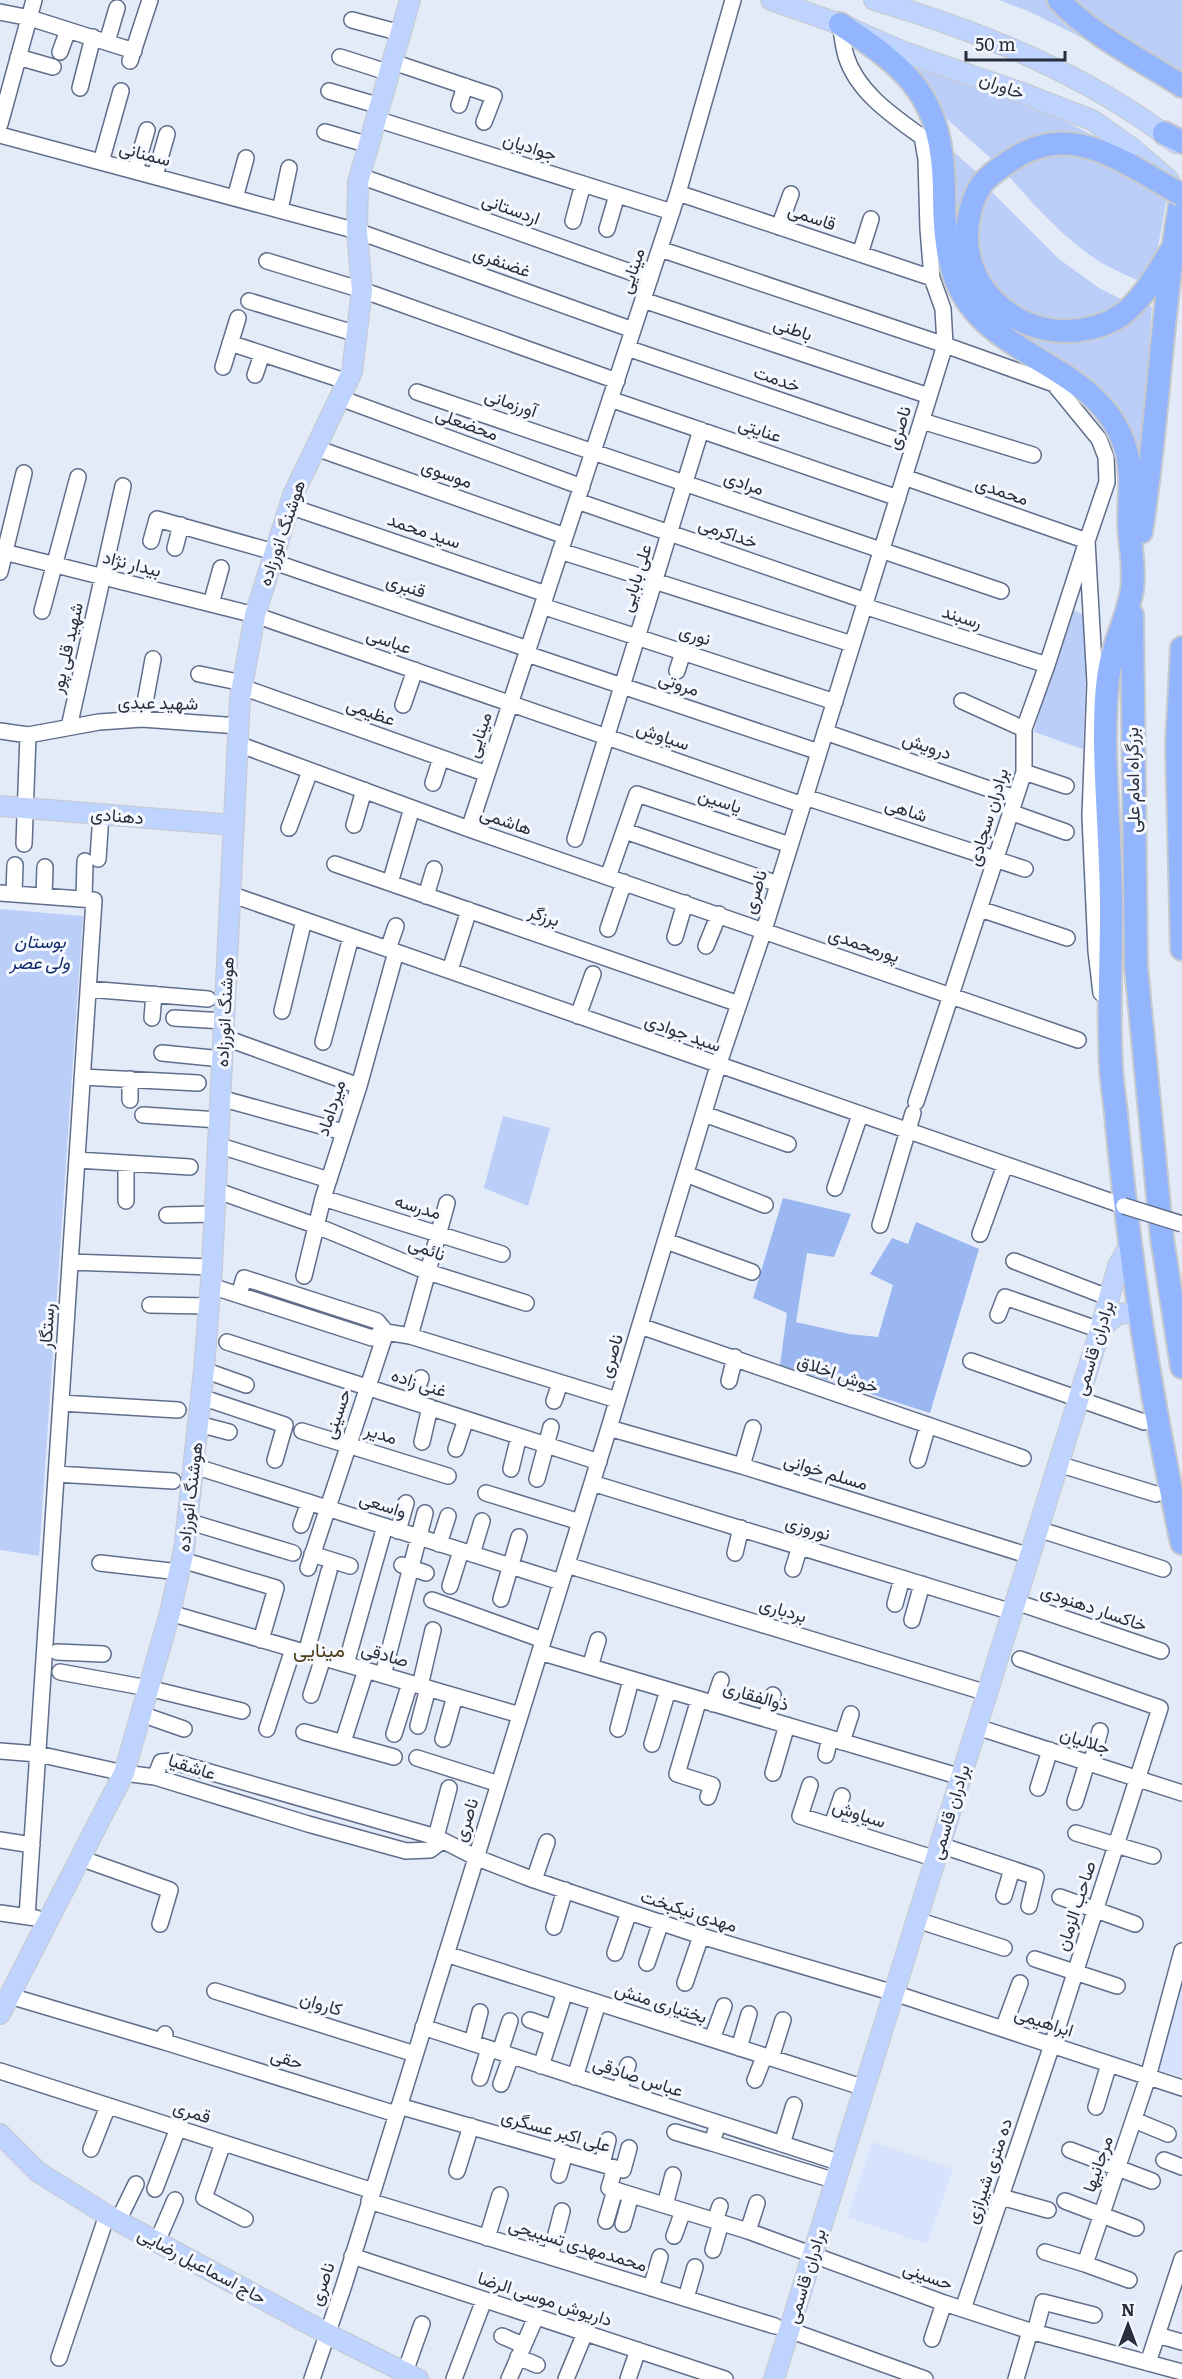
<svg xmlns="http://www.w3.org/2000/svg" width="1182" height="2379" font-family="Literata,Vazirmatn,serif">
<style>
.built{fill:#d7e3fc}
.green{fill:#bbcef7}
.forest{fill:#9bb7f1}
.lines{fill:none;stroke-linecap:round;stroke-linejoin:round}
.minor-casing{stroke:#5f6e8b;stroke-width:18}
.major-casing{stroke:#c7c9cc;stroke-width:22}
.highway-casing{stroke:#c7c9cc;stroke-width:26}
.minor{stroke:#fff;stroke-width:15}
.major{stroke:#bed3fe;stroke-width:20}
.highway{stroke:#92b5fd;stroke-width:22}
.minor-bridge-casing{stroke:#5f6e8b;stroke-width:18;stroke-linecap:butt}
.highway-bridge-casing{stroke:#c7c9cc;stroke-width:26;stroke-linecap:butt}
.minor-bridge{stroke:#fff;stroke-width:15}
.highway-bridge{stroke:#92b5fd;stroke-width:22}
.labels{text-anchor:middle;stroke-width:6;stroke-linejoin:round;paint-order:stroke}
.street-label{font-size:18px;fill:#282e3b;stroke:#f5f8ff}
.park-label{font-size:18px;font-style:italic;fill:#0e2768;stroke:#f5f8ff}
.neighbourhood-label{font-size:20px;fill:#4f3d16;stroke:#f5f8ff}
</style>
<rect width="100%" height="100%" fill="#e4ebf8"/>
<!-- built -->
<path class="built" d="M1182 1978V2077L1155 2069Z
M872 2142 953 2169 927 2244 847 2217Z"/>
<!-- green -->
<path class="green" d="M999 0H1049L1111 52 1028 11Z
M1067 0H1182V78Z
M902 62C971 84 1036 103 1099 139L1100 145 997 164 948 120Z
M947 146 982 177 966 271 1054 336 1142 304 1152 307 1140 466 1129 442 1012 333 963 282Z
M1082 149 1167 197 1151 286C1134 279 1116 271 1100 262 1064 239 1033 204 1005 172L1021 159Z
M988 188 1059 259 1099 288 1129 303 1098 322 1025 318 982 277 973 227Z
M1071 609 1088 617 1083 749 1034 732 1043 698Z
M0 909 83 916 39 1556 0 1550Z
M503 1116 550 1128 528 1206 484 1188Z"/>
<!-- forest -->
<path class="forest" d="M783 1198 851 1214 834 1257 807 1253 796 1322 849 1334 878 1337 893 1285 870 1274 892 1238 908 1244 916 1222 979 1249 930 1413 780 1365 787 1313 753 1298Z"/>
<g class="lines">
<defs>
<path id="minor" d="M0 12 30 18 134 51
M352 20 401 33
M107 42 117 8
M60 52 68 30
M18 57 53 67
M340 57 390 73
M130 61 150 0
M393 62 494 96 484 122
M80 88 93 37
M329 91 380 106
M459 105 465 86
M376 119 672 212
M0 124 34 0
M325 132 369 145
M0 135 357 231 633 330
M101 162 121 91
M135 171 147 130
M155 176 167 134
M360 176 650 279
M678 193 932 278
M235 198 246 158
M280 210 289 168
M573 221 583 184
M779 227 791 194
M607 229 617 195
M660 249 945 345 1054 384 1099 439 1106 457 1107 482 1087 541 1095 683 1090 816 1096 951 1101 993
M860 254 871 219
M267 261 362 290 617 381
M643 300 929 396
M249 301 357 334
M230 343 348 382
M627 348 914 446
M223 367 238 318
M255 375 262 354
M417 392 1001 591
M340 398 582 487
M610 399 898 498
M922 421 1033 455
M316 448 565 536
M904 477 1087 541 1047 665 1024 729V772L916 1102
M577 501 866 601
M289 506 546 594
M151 541 157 519 274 552
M175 548 181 525
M0 551 255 615 803 805
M560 551 852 644
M271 561 528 649
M0 572 24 473
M211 604 221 568
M542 606 835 702
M864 606 1047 665
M42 611 78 477
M527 654 819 752
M677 671 683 652
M199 674 243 683
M242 687 487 774
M962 701 1024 729
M403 705 415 670
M142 719 153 659
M69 727 123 486
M0 731 28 735 99 722 142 719 239 726
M825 732 1015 798
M238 744 469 829 1078 1040
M1024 772 1066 786
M433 783 441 758
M805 797 1025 869
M1010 812 1066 832
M354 825 364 790
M289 828 310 771
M469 829 678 193 733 0
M625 831 778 884
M575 839 701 430
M24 844 28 735
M98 859 101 814
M335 864 739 1004
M608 877 637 794 790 845
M390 883 412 808
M0 893 94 900 27 1917
M14 894 15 865
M230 894 1124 1206
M44 896 45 867
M426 896 434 869
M84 899 85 861
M980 909 1067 938
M608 929 624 882
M675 937 685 903
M706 946 719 914
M388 949 396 926
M450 970 469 910
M88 989 208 999
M282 1011 304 920
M578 1016 593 974
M152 1018 154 994
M174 1018 224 1021
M223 1037 359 1086
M323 1042 351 937
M162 1053 222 1059
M82 1077 198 1083
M220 1098 343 1132
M130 1100V1079
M704 1114 788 1144
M143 1115 219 1120
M217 1145 329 1180
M77 1160 190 1167
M126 1163V1201
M686 1174 765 1205
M835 1188 860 1115
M215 1190 317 1226 428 1272 526 1303
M323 1198 502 1254
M167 1215 214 1214
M880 1225 913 1113
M980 1234 1005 1165
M666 1241 752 1272
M1014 1261 1110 1298
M70 1262 212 1267
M304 1276 323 1198 359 1086 396 952
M211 1286 372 1338 386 1332 410 1336 617 1400
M239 1295 244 1278 377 1321 386 1332 308 1568
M150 1305 209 1306
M998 1315 1005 1297 1100 1330
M640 1326 1023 1458
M410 1336 447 1203
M227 1342 599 1462
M971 1361 1144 1422
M204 1370 246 1385
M729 1381 735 1357
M201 1397 285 1425 275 1460
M413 1401 421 1378
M554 1401 560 1383
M61 1403 178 1410
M198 1424 229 1432
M609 1428 742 1466 1030 1556
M302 1431 448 1476
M422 1442 430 1407
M456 1449 466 1419
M918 1460 928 1425
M1058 1464 1156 1494
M194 1466 561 1582
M742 1466 753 1428
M511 1469 519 1436
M56 1474 173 1481
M537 1479 551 1427
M592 1483 1012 1612
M486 1493 580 1522
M187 1521 293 1553
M301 1525 309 1502
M1038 1529 1163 1569
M398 1531 406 1503
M439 1544 448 1516
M735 1553 741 1528
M312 1554 350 1566
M472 1554 482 1521
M182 1560 276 1588 261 1640
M100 1563 179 1572
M402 1565 426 1573
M567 1565 987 1693
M793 1569 800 1546
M450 1586 461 1551
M501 1599 519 1537
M432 1600 543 1640
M1016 1602 1161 1651
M895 1604 902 1578
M170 1613 520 1715
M912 1620 922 1584
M57 1652 103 1654
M540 1652 961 1777
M306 1653 329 1571
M346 1664 385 1526
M590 1667 598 1640
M60 1672 148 1688 242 1711
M383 1675 425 1513
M420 1686 433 1630
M311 1695 323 1658
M699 1699 677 1774 712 1785 708 1797
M713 1704 721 1680
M141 1714 184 1729
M765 1719 773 1695
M418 1726 428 1688
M977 1727 1182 1793
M267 1729 293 1649
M618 1729 631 1680
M304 1732 394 1757
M394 1734 410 1683
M443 1739 455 1696
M343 1742 366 1670
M842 1742 851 1714
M652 1744 668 1690
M0 1751 38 1754 124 1773 155 1777 308 1824 406 1851 430 1850 442 1841
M826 1755 830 1738
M417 1758 499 1784
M1091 1764 1100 1731
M773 1773 787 1725
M155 1777 161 1762 171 1761 436 1837 475 1857 534 1880 629 1912 701 1936 894 1993 1182 2088
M810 1785 800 1816 936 1859
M1038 1788 1050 1750
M1075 1802 1087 1763
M832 1825 842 1796
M1076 1833 1153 1856
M436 1837 449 1788
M0 1840 32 1845
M940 1845 1036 1877 1029 1906
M80 1858 170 1890 160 1924
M534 1880 547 1842
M1004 1896 1012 1869
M1060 1897 1135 1924
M0 1913 36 1918
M917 1920 1004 1948
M554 1927 565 1890
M615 1953 629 1912
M446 1954 865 2088
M1035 1959 1117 1986
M647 1963 661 1922
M685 1983 701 1936
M215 1991 415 2054
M10 1996 165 2042
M530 2020 553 2028
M423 2027 841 2163
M1003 2029 1020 1983
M165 2034V2042L396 2114
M712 2039 724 2006
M472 2043 480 2012
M739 2048 749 2014
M500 2052 510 2021
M771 2058 783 2020
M541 2066 565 1992
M0 2071 373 2191
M575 2077 598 2003
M480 2078 489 2049
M755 2080 764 2057
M501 2084 511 2056
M619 2091 628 2065
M399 2106 615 2168 609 2188 748 2231 944 2303 1030 2331 1182 2372
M1096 2107 1109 2064
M1134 2120 1168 2134
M718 2123 712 2143 836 2181
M675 2132 712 2143
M223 2143 204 2198 245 2219
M782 2144 794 2105
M91 2149 108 2106
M1070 2150 1152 2181
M1164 2160 1182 2167
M602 2164 608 2140
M615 2168 623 2170 629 2148
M457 2171 471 2126
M559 2175 565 2153
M155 2189 178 2128
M1001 2197 1048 2210
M369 2201 775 2326
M1065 2201 1136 2228
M665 2205 673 2175
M118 2221 136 2184
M606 2221 615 2190
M715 2221 720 2206
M623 2224 631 2195
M748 2231 757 2203
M674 2236 683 2211
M487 2238 500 2195
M157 2242 175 2200
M713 2250 721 2223
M1045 2252 1085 2264 1129 2280
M352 2256 725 2379
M550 2257 562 2211
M1085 2264 1148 2077 1182 1951
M651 2288 660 2257
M686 2298 695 2267
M963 2309 1052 2045 1160 1708 1020 1659
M789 2330 925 2379
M1035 2332 1043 2302 1094 2315
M1157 2335 1182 2342
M502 2336 523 2345
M932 2339 944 2303
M518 2357 537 2365
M59 2358 107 2215
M1148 2363 1182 2259
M405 2372 422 2324
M312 2379 344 2285 609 1428 718 1066 764 930 945 345 943 309 932 278 928 229 926 159 922 137C893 116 857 92 846 56 843 46 842 34 840 24
M454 2379 484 2300
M509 2379 536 2317
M566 2379 585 2333
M628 2379 638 2350
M1016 2379 1030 2331"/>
<path id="major" d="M771 0 840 24 904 52 1025 94 1092 120 1133 149 1169 180
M874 0C982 32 1085 73 1176 143
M0 806 234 825
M1100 1330C1115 1315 1118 1309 1140 1316
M0 2014 124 1773 170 1613 184 1550 204 1370 212 1267 240 698 255 615 293 495 352 372 362 290 357 231 358 182 410 0
M0 2134 38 2172 107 2215 326 2333 418 2379
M774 2379 1100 1330 1118 1266 1129 1246"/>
<path id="highway" d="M1059 0C1088 33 1145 62 1182 86
M840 24C911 71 942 98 944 188 944 218 945 250 955 278 987 362 1101 361 1126 450 1133 475 1129 499 1129 524 1130 545 1135 569 1132 590 1128 615 1116 638 1111 662 1105 686 1105 720 1105 744 1106 800 1111 855 1111 910 1111 962 1108 1016 1111 1068 1112 1087 1116 1106 1117 1125 1130 1266 1152 1405 1182 1543
M1164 133 1182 142
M1130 165C1089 143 1052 132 1010 161 1001 167 989 175 982 184 974 195 970 209 968 223 959 283 1010 333 1069 331 1088 330 1105 326 1120 316 1143 300 1157 273 1171 251
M1141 532C1159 420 1161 306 1182 194
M1132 615 1136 966 1162 1238 1182 1367
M1182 648 1177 744 1182 949"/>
</defs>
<!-- minor casing -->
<use href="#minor" class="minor-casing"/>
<!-- major casing -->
<use href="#major" class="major-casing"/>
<!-- highway casing -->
<use href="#highway" class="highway-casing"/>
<!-- minor -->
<use href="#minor" class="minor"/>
<!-- major -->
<use href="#major" class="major"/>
<!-- highway -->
<use href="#highway" class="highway"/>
<defs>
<path id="minor-bridge" d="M1124 1206 1182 1224"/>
<path id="highway-bridge" d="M1130 165 1182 195"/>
</defs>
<!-- minor-bridge casing -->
<use href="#minor-bridge" class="minor-bridge-casing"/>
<!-- highway-bridge casing -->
<use href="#highway-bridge" class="highway-bridge-casing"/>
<!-- minor-bridge -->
<use href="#minor-bridge" class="minor-bridge"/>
<!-- highway-bridge -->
<use href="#highway-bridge" class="highway-bridge"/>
</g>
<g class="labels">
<!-- street labels -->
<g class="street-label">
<text transform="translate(1002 86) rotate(20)" y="6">خاوران</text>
<text transform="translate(530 147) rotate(18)" y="6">جوادیان</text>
<text transform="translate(145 154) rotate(15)" y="6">سمنانی</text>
<text transform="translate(511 209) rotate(20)" y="6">اردستانی</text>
<text transform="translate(812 217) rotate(19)" y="6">قاسمی</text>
<text transform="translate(502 262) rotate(20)" y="6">غضنفری</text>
<text transform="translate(632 271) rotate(-72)" y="6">مینایی</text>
<text transform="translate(793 329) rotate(19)" y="6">باطنی</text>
<text transform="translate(777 379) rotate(19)" y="6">خدمت</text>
<text transform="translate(511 403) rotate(19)" y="6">آورزمانی</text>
<text transform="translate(467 424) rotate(20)" y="6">محضعلی</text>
<text transform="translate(899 428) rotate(-73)" y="6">ناصری</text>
<text transform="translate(760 430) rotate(19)" y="6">عنایتی</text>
<text transform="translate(447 474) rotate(20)" y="6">موسوی</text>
<text transform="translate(744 483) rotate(19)" y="6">مرادی</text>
<text transform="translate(1002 491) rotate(19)" y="6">محمدی</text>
<text transform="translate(424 531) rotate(19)" y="6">سید محمد</text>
<text transform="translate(282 533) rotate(-71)" y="6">هوشنگ انورزاده</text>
<text transform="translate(728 533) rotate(19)" y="6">خداکرمی</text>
<text transform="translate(132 564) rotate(14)" y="6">بیدار نژاد</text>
<text transform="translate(636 578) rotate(-73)" y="6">علی بابایی</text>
<text transform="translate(406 586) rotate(19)" y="6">قنبری</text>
<text transform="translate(962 617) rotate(18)" y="6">رسبند</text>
<text transform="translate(695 635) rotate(18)" y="6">نوری</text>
<text transform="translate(389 641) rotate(19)" y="6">عباسی</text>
<text transform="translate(67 648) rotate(-77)" y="6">شهید قلی پور</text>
<text transform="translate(679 684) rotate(19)" y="6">مروتی</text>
<text transform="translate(158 703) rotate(1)" y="6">شهید عبدی</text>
<text transform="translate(371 712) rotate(20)" y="6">عظیمی</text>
<text transform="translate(479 735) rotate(-72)" y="6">مینایی</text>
<text transform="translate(663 736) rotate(19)" y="6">سیاوش</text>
<text transform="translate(927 746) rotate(19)" y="6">درویش</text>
<text transform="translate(1133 780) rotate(-91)" y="6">بزرگراه امام علی</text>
<text transform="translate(720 801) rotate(18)" y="6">یاسین</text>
<text transform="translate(906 810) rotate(18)" y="6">شاهی</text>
<text transform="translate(117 816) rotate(5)" y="6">دهنادی</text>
<text transform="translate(988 817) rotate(-73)" y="6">برادران سجادی</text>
<text transform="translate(506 821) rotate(19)" y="6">هاشمی</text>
<text transform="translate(755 892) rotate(-73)" y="6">ناصری</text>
<text transform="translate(544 916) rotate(19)" y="6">برزگر</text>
<text transform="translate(864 945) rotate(19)" y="6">پورمحمدی</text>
<text transform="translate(225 1012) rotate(-87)" y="6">هوشنگ انورزاده</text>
<text transform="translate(683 1033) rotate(20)" y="6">سید جوادی</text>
<text transform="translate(331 1108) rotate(-72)" y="6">میرداماد</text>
<text transform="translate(418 1207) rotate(17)" y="6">مدرسه</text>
<text transform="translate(427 1249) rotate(21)" y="6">نائمی</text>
<text transform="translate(47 1326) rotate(-86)" y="6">رستگار</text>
<text transform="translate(1094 1348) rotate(-73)" y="6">برادران قاسمی</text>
<text transform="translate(611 1356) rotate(-73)" y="6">ناصری</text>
<text transform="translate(838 1374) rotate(19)" y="6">خوش اخلاق</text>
<text transform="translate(419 1383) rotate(18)" y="6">غنی زاده</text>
<text transform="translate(337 1414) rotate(-71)" y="6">حسینی</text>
<text transform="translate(381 1434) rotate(17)" y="6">مدیر</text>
<text transform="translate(826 1472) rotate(17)" y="6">مسلم خوانی</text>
<text transform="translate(190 1497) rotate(-83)" y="6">هوشنگ انورزاده</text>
<text transform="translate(383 1505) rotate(18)" y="6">واسعی</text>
<text transform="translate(808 1528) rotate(17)" y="6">نوروزی</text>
<text transform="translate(1094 1608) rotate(19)" y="6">خاکسار دهنودی</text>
<text transform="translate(783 1610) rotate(17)" y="6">بردباری</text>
<text transform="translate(385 1655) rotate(16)" y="6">صادقی</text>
<text transform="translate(756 1696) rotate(16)" y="6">ذوالفقاری</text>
<text transform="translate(1085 1741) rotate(18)" y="6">جلالیان</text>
<text transform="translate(192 1767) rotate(18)" y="6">عاشقیا</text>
<text transform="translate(950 1812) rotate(-73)" y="6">برادران قاسمی</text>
<text transform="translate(859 1814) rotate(18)" y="6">سیاوش</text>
<text transform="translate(466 1820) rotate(-72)" y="6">ناصری</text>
<text transform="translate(1076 1906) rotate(-72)" y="6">صاحب الزمان</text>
<text transform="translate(689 1911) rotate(18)" y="6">مهدی نیکبخت</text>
<text transform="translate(661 2003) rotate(18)" y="6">بختیاری منش</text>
<text transform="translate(321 2004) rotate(17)" y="6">کاروان</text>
<text transform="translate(1044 2022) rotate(18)" y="6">ابراهیمی</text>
<text transform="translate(287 2059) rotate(17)" y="6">حقی</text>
<text transform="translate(638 2077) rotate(18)" y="6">عباس صادقی</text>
<text transform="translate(192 2112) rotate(18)" y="6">قمری</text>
<text transform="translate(556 2131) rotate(16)" y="6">علی اکبر عسگری</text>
<text transform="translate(1098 2164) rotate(-71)" y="6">مرجانیها</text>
<text transform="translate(989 2171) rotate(-71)" y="6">ده متری شیرازی</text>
<text transform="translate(578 2245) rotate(17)" y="6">محمدمهدی تسبیحی</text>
<text transform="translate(202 2266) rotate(28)" y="6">حاج اسماعیل رضایی</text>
<text transform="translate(806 2276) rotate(-73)" y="6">برادران قاسمی</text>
<text transform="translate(928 2276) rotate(20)" y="6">حسینی</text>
<text transform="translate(322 2284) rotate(-71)" y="6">ناصری</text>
<text transform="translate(545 2299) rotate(18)" y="6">داریوش موسی الرضا</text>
</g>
<!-- park labels -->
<g class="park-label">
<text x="40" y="948">بوستان<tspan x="40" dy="21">ولی عصر</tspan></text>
</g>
<!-- neighbourhood labels -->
<g class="neighbourhood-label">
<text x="319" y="1657">مینایی</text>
</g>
</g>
<!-- north arrow -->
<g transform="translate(1128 2325)" stroke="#f5f8ff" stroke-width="4.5" paint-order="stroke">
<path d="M0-4.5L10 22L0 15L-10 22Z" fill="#282e3b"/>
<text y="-9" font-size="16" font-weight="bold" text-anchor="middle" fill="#282e3b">N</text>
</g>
<!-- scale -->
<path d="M966 51v9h99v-9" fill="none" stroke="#282e3b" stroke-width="3"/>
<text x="975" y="51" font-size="18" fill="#282e3b" stroke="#f5f8ff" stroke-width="4.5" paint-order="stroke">50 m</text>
</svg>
